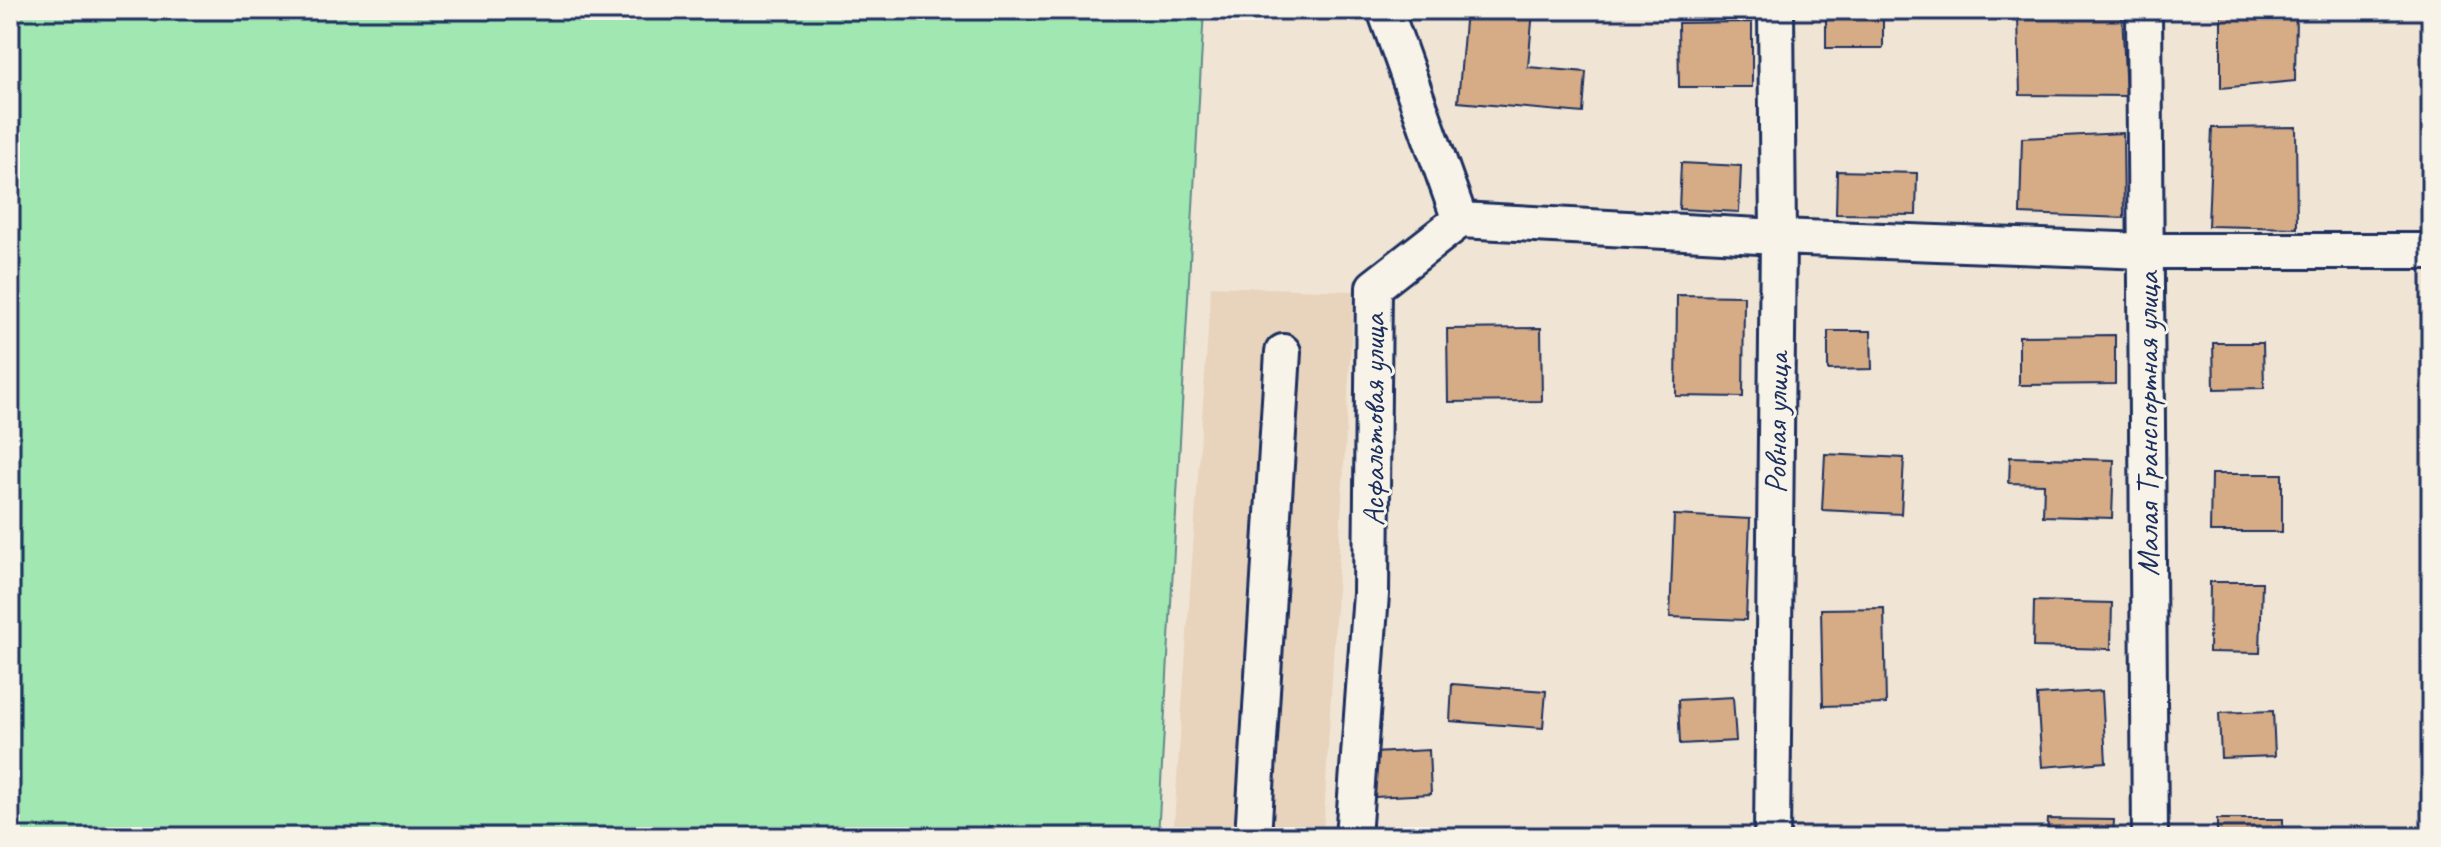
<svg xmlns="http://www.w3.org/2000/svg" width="2441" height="847" font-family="Caveat,sans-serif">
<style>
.built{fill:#e8d4bd}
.green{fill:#a1e7b2;stroke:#5e8b88;stroke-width:2}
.building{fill:#d5ac86;stroke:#1b2f5e;stroke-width:2}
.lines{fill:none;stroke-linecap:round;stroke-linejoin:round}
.minor-casing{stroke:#1b2f5e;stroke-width:40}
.minor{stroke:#f7f3e8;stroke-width:34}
.labels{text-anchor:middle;stroke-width:6;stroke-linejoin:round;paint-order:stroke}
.street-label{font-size:32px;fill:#1b2f5e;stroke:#f7f3e8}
</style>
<rect width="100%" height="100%" fill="#f0e5d4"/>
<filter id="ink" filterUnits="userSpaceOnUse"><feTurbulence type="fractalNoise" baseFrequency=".0125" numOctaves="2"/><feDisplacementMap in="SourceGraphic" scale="16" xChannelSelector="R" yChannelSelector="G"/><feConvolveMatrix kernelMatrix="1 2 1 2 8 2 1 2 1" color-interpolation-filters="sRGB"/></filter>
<g filter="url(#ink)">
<!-- built -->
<path class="built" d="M1211 286 1354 291 1323 837H1173Z"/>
<!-- green -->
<path class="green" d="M10 10H1204L1158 837H10Z"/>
<!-- building -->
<path class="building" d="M1466 10H1533L1528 67 1586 72 1583 113 1458 102Z
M1826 10H1883V48H1826Z
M2221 10H2296L2295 81 2221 88Z
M2122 12 2126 96 2020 95 2018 17Z
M1752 22V87H1679L1678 23Z
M2296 127 2297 228 2208 226 2212 128Z
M2123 133 2124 218 2020 214 2022 138Z
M1681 163 1741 166 1739 212 1679 209Z
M1837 171 1917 173 1916 215 1836 214Z
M1677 295 1744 296 1743 397 1676 396Z
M1541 328 1542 401 1448 402 1447 329Z
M1828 331H1871L1872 369 1828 370Z
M2115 335V384L2019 385V336Z
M2213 343H2263L2264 388 2214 389Z
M1825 454 1904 458 1901 514 1822 510Z
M2010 457 2114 460 2112 518 2043 516 2044 484 2009 483Z
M2211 474H2282V532H2210Z
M1674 515 1750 519 1746 620 1670 617Z
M2210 582H2262L2260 653 2209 652Z
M2034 601 2112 603 2111 649 2033 647Z
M1884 608 1886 704 1823 706 1821 609Z
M1452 684 1546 691 1543 728 1450 721Z
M2102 691 2106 762 2042 767 2037 695Z
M1733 697 1736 741 1680 744 1678 700Z
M2273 711 2275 756 2221 758 2219 713Z
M1429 750 1431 794 1375 797 1373 753Z
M2048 819 2114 820 2113 837H2047Z
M2217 819H2283V837H2217Z
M1742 831V837H1687V833Z"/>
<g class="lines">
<defs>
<path id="minor" d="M1385 10 1460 220
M2144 10 2150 837
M1460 220 1778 237 2145 251H2431
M1253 837 1283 352
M1353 837 1371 594 1374 287 1460 220
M1772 837 1778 237 1776 10"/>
</defs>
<!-- minor casing -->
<use href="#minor" class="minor-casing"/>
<!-- minor -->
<use href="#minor" class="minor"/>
</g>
</g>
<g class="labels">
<!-- street labels -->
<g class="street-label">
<text transform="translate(1373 420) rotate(-90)" y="11">Асфальтовая улица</text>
<text transform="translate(1776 423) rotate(-89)" y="11">Ровная улица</text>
<text transform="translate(2147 424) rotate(-90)" y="11">Малая Транспортная улица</text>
</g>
</g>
<!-- margin -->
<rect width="2441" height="847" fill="none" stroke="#f7f3e8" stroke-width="40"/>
<rect x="20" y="20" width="2401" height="807" fill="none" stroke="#1b2f5e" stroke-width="3" filter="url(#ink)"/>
</svg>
